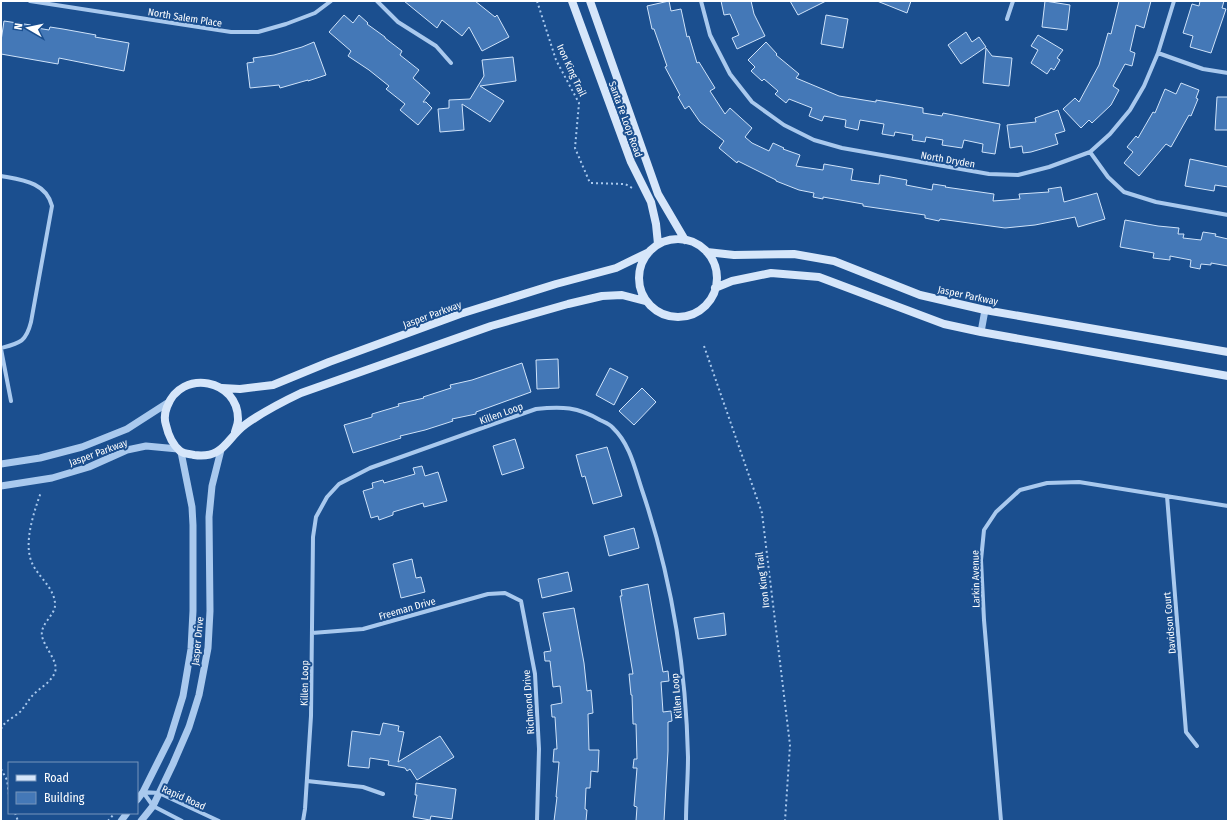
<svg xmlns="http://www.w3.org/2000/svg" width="1229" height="822" font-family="'Fira Sans Condensed',sans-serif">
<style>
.building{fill:#4478b7;stroke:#cfe3fa}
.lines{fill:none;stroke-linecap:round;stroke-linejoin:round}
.path{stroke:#a9c9ee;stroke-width:2;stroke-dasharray:2 3;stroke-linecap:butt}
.minor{stroke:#a9c9ee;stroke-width:4}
.tertiary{stroke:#a9c9ee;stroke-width:7}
.secondary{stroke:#d6e6fa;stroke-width:8}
.labels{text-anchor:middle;stroke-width:4;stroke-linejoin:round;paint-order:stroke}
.street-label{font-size:10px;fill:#fff;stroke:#1b4f8f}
</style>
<rect width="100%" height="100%" fill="#1b4f8f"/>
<!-- building -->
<path class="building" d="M404 1H475L495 17 497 15 509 37 482 51 469 27 462 36 442 20 437 28Z
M669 1 671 11 681 9 687 37 689 36 697 63 699 62 715 88 710 91 725 114 730 108 752 128 745 137 752 143 769 151 773 143 784 148 783 149 800 155 796 166 823 170 824 164 853 169 851 180 879 184 880 175 907 180 906 185 932 190 933 184 946 186 945 187 994 194 993 201 1020 199 1019 194 1049 192 1048 189 1061 187 1064 202 1097 193 1105 219 1078 227 1075 217 1035 225 1005 228 940 219 939 221 925 218V215L863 206V204L823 197V199L813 197 814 193 799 190 776 181V180L738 161 737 163 719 148 724 141 700 122 689 106 685 109 678 97 680 95 665 67 667 66 654 29H652L647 6Z
M721 1H751L754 14 765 36 737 49 732 38 739 35 730 14 724 15Z
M790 1H826L798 15Z
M877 1H911L907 13Z
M1045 1 1070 5 1067 30 1042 27Z
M1119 1H1151L1144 28 1136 25 1130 51 1135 53 1132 66 1125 64 1113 86 1119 90 1111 105 1092 123 1089 120 1081 128 1063 109 1075 98 1079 102 1099 65 1108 33 1111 34Z
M1200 1H1224L1222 8 1226 9 1211 53 1190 47 1193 36 1183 33 1192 4 1199 6Z
M344 15 353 23 359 15 368 23 367 24 385 37V38L402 51 400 55 419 70 413 78 430 93 423 102H426L432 108 418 125 400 110 405 104 386 89 389 86 369 70 348 56 351 51 329 32Z
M826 15 848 19 843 48 821 44Z
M4 21 31 25V27L49 30 50 27 63 29 96 35 95 37 129 43 124 71 59 58 58 64 1 54V41Z
M966 32 972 42 979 37 986 47 961 64 948 45Z
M1038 35 1063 50 1057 58 1060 60 1054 70 1051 68 1047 74 1031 63 1038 50 1031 46Z
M314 42 326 75 308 81V80L280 88 279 85 250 88 247 63 254 62 253 58 274 55 302 47Z
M766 42 777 54 776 55 799 74 796 78 839 96 876 102V100L923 108V113L942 116 943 113 1000 124 995 154 982 152 983 144 964 140 962 148 942 145 943 140 926 137 925 142 912 140 913 135 895 132 894 136 882 134 884 124 860 120 858 130 845 127 846 120 824 116 822 121 809 116 812 108 789 99 786 103 775 94 778 91 764 79 762 81 751 71 755 67 748 60Z
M986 48 992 56 1012 58 1009 86 983 83Z
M513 57 516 81 480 86 504 101 490 122 462 104 464 130 440 132 438 109 449 108V100L470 99 484 76 482 60Z
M1181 83 1199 90 1196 98 1198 99 1191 116 1189 115 1171 147 1166 144 1139 176 1124 163 1133 152 1127 147 1136 136 1138 138 1153 112 1155 113 1165 89 1176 94Z
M1217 97H1228V130H1215Z
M1058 110 1065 131 1055 134 1058 144 1031 152 1023 153 1022 146 1010 148 1007 125 1036 122 1035 118Z
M1190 159 1228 167V187L1215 185 1214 191 1185 186Z
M1125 220 1158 226 1179 228 1178 234H1184L1183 238 1201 240 1203 232 1216 234 1215 236 1228 239V266L1211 263V265L1201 264 1200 269 1190 267 1191 260 1170 256V260L1153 258 1154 253 1120 247Z
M558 359 559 388 537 389 536 360Z
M522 363 531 392 476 412V414L452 419 453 421 425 430 400 436 401 438 353 453 344 425 372 417V414L399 406 398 404 424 398 423 397 451 388 450 385 472 380Z
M610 368 628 377 614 405 596 395Z
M642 388 656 402 634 425 619 411Z
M515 439 524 468 502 475 493 446Z
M607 447 622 496 593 504 585 476 582 477 576 455Z
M422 466 425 476 438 472 447 501 424 507 423 503 393 512V515L379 520 378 516 371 518 363 491 373 488 372 483 383 480 384 483 415 474 413 468Z
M634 528 639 548 609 556 604 536Z
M412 559 416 578 421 577 425 592 401 598 393 564Z
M568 572 572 591 542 598 538 579Z
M648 584 663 672 668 671 669 681 661 682 663 712 671 711 672 721 668 722V751L664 821H636L637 807 634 806 637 768H633L634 759H637L636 724H633L632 695H631L629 674H633L620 596H622L621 590Z
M574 608 584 663 587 691 591 690 593 713 588 714 589 750H599L598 772 591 771 590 788H586L585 809 587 810 586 821H554L557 797H556L559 762H553L554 749H557L555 717H552L551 705 562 703 560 686 553 687 550 661H545L544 652 551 651 543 613Z
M724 613 726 635 698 639 694 618Z
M383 723 399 726 398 731 404 732 398 762 440 736 454 757 417 780 410 769 407 771 405 768 388 765 389 761 370 758 369 768 348 766 352 731 380 735Z
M416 783 456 789 452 819 431 816 430 820 413 817 417 795H415Z"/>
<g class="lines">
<!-- path -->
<path class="path" d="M537 1 556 60 579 103 575 148 590 183 625 184 634 189
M704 346 762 513 790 745 785 821
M1 729C5 720 14 718 21 711 25 706 28 701 32 696 39 688 51 683 55 672 59 662 44 647 42 636 40 624 54 616 55 606 56 589 38 577 32 563 23 543 34 512 41 492
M1 769 7 780 9 795
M15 813 18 821
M108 821 114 814"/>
<!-- minor -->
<path class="minor" d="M30 1 231 32H258L286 24 315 13 331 1
M377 1 398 22 436 46 451 63
M701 1 710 35 730 74 752 102 784 125 814 140 842 148 989 174 1018 175 1049 167 1090 152 1110 134 1130 110 1144 86 1158 53 1174 1
M1007 19 1013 1
M1158 53 1203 69 1228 73
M1090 152 1108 177 1124 192 1156 202 1228 215
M1 176C22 180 46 182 52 206L31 322C26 342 20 343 1 348
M1 349 11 401
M1167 496 1186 732 1197 746
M312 633 363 629 488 594 505 593 521 601 535 674 539 749 537 821
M307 781 363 787 383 794
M143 792 159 793 219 821
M143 792 153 806 182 821
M303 821 305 809 311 716 313 537 316 517 327 497 339 484 370 468 536 409C562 406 578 407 600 420 604 422 610 424 613 428 630 444 635 469 642 490 671 576 686 667 688 757 688 779 686 800 686 821
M1001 821 984 620 981 560 984 530 996 512 1020 490 1047 483 1079 482 1228 506"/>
<!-- tertiary -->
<path class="tertiary" d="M981 332 985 310
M1 464 40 458 82 447 127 429 169 402
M1 486 52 478 89 467 127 450 146 446 178 449
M137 800 143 792 170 738 183 696 191 649 193 611V525L192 507 181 452
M121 821 127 813
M141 821 153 806 173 764 189 727 199 695 208 648 210 611 209 517 212 486 221 450"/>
<!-- secondary -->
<path class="secondary" d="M572 1 631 162 651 202 656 224 658 244
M590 1 658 194 685 240
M639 278a39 39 0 1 1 78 0a39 39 0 1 1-78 0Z
M707 252 734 255 794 254 834 261 920 295 985 310 1228 352
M715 288 732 281 771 273 819 277 944 324 981 332 1228 376
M222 388 240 389 273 385 329 362 460 314 556 284 616 268 649 252
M235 432C236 428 238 424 238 420 239 379 181 368 167 407 165 412 164 419 166 425 168 434 172 444 180 451 184 454 190 454 194 455 225 459 226 438 246 424 263 412 282 402 301 393L491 326 568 304 602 296 622 295 645 301"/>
</g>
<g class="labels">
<!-- street labels -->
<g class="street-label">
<text transform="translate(185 17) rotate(9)" y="4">North Salem Place</text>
<text transform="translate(572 70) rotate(65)" y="4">Iron King Trail</text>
<text transform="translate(626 119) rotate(70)" y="4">Santa Fe Loop Road</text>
<text transform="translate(948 159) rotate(10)" y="4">North Dryden</text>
<text transform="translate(968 295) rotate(12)" y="4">Jasper Parkway</text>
<text transform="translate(432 314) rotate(-20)" y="4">Jasper Parkway</text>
<text transform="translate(501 413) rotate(-20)" y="4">Killen Loop</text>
<text transform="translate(98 452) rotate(-20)" y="4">Jasper Parkway</text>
<text transform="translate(975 579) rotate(-91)" y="4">Larkin Avenue</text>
<text transform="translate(762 580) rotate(-97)" y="4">Iron King Trail</text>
<text transform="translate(407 608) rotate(-16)" y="4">Freeman Drive</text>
<text transform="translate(1169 623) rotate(-95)" y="4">Davidson Court</text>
<text transform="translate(197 641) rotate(-84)" y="4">Jasper Drive</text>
<text transform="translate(304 683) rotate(-89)" y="4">Killen Loop</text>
<text transform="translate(676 696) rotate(-95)" y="4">Killen Loop</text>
<text transform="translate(528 702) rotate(-94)" y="4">Richmond Drive</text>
<text transform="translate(184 797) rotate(24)" y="4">Rapid Road</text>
</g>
</g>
<!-- border -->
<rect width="1229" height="822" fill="none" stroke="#ffffff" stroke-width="4"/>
<!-- legend -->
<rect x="8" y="762" width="130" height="52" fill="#1b4f8f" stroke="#7695bc"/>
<rect x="16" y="775" width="20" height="6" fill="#d6e6fa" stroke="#7695bc"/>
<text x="44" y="782" font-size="12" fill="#ffffff">Road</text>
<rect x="16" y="792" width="20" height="12" fill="#4478b7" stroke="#7695bc"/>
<text x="44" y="802" font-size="12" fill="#ffffff">Building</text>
<!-- north arrow -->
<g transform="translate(28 28) rotate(279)" stroke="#1b4f8f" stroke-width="3" paint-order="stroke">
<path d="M0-3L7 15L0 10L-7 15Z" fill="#ffffff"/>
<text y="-6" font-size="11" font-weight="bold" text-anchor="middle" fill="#ffffff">N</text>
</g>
</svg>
